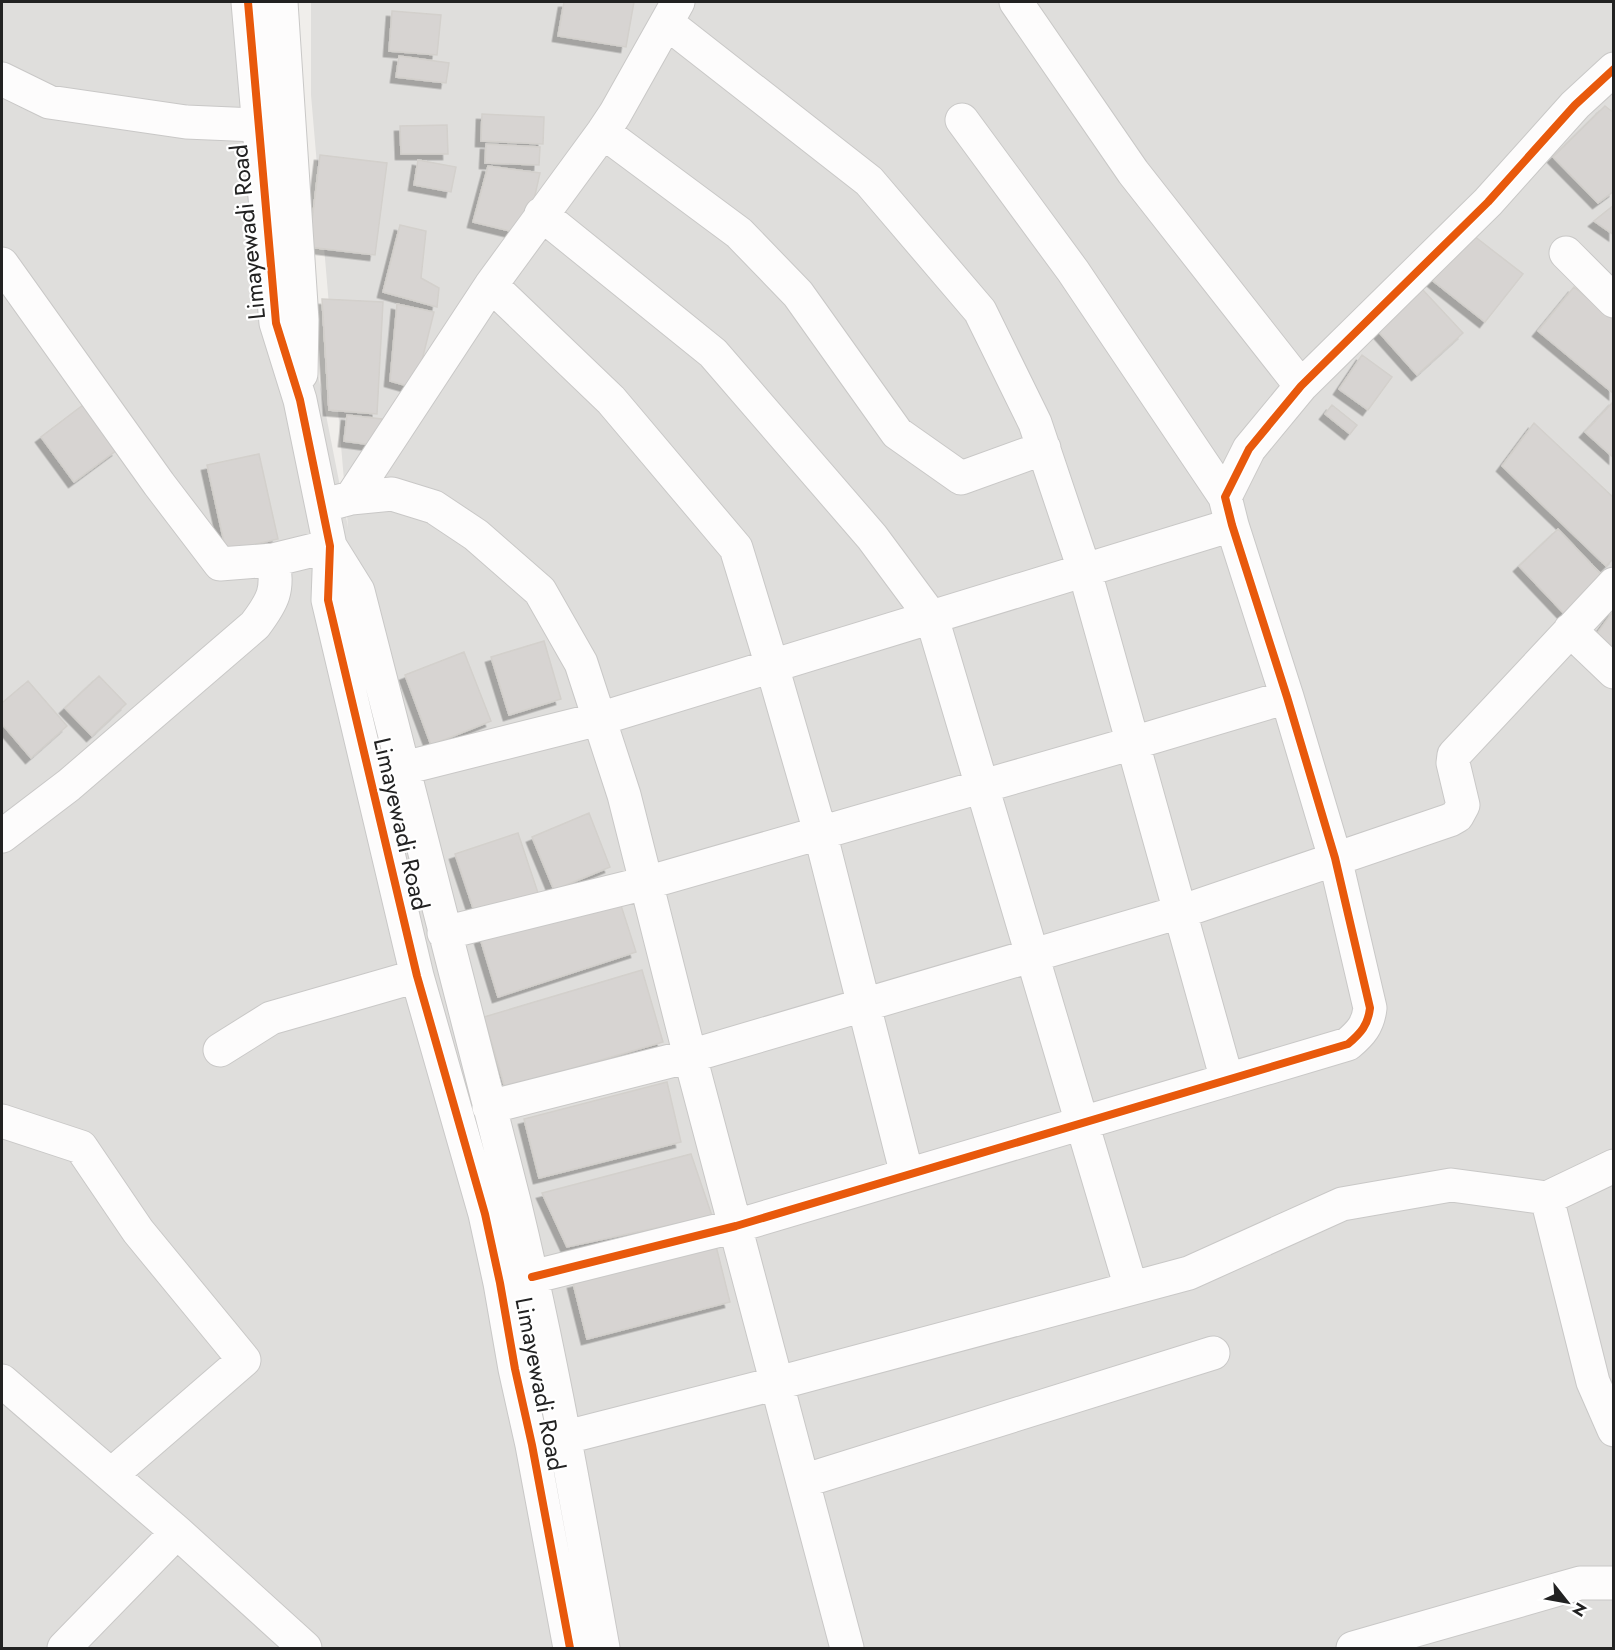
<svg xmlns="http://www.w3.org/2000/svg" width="1615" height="1650" font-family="Jost,sans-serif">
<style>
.residential{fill:#dfdedc}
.building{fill:#d7d4d2;stroke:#d3d0cc;stroke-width:1.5;filter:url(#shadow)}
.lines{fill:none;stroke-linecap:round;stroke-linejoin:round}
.minor-casing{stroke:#c9c8c7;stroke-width:35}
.minor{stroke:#fdfcfc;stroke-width:33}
.cycleway-casing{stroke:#fff;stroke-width:11}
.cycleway{stroke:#e8590c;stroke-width:8}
.labels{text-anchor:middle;stroke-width:4.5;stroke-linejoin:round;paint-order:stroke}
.street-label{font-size:24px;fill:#222;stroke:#fff}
</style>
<defs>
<filter id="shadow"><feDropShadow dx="-5.5" dy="5.5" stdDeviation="0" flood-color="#0004"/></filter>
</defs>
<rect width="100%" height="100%" fill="#f0eeeb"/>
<!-- residential -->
<path class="residential" d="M2 2H245L348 527 311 95V2H1613V1648H609L535 1455 589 1648H2Z"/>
<!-- building -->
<path class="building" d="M564 2H634L626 47 558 36Z
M392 11 441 15 437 55 389 51Z
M399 56 449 63 446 83 396 77Z
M1605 106 1614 113V191L1598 203 1553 157Z
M482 114 544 117 543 144 481 141Z
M447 125 448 154H401L400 126Z
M486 144 540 147 539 165 485 163Z
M320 155 387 163 375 255 309 247Z
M418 160 456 167 451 192 414 185Z
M488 166 540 173 526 235 473 222Z
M1614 205V235L1594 221Z
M400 225 426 231 421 278 439 288 437 307 383 292Z
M1469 232 1523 274 1485 322 1432 280Z
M1574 287 1614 320V394L1538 331Z
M1422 289 1463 333 1417 375 1377 330Z
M322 299 383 302 377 414 329 410Z
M397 304 434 312 415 388 390 381Z
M1362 355 1392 377 1368 410 1339 389Z
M1614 401V458L1585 432Z
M83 405 117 450 74 482 41 437Z
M1332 405 1357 425 1350 434 1325 414Z
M347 415 382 419 379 446 344 441Z
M1534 423 1614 498V558L1606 566 1502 466Z
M259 454 278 539 226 551 207 465Z
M1558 529 1610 584 1571 621 1519 566Z
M1614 610V648L1611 651 1593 639Z
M544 641 561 699 509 715 491 657Z
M464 652 491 721 431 745 405 675Z
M99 676 126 704 92 736 65 708Z
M28 681 67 726 31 758 2 724V703Z
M589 813 610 867 554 890 532 837Z
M518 833 539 896 476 917 455 854Z
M617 893 636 952 498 997 480 938Z
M642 970 663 1042 505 1088 484 1017Z
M667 1082 681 1142 539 1178 524 1119Z
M691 1154 712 1216 567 1247 542 1193Z
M716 1246 730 1302 587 1339 573 1283Z"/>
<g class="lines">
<defs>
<path id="minor" d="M248 2 276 323 300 400 330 546 328 600 417 976 485 1214 500 1283 515 1369 532 1445 570 1648
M281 2 302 320 301 374
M1016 2 1133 172 1301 386
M667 23 869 181 980 311 1035 423 1085 572 1227 1080
M2 79 49 102 186 122 257 125
M962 120 1073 271 1225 497
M603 132 739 233 798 294 897 433 961 478 1044 448
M541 214 713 353 872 537 932 618 1131 1288
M1566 253 1614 301
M2 264 159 484 220 564 273 560 330 546
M491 285 611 400 736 548 772 666 820 832 907 1175
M351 498 392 494 434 507 476 535 540 591 581 663 624 795 690 1056 847 1648
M336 502 351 498 491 285 603 132 615 114 678 2
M330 546 358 591 514 1201C550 1349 576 1499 603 1648
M1570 630 1614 672
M404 768 599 719 1232 525
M2 836 69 785 255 625C273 601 279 590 273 560
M444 933 646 883 1133 743 1287 697
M220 1050 271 1018 417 976
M489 1107 690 1056 1180 912 1450 820 1457 816 1463 805 1453 763 1454 755 1614 584
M2 1121 81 1147 138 1231 244 1360 111 1475
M1547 1198 1593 1382 1614 1430
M532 1277 736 1226 1348 1044C1361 1033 1368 1025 1370 1008L1335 858 1287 697 1232 525 1225 497 1249 449 1301 386 1488 202 1575 105 1614 69
M2 1381 177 1532 305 1648
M543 1443 778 1383 1189 1273 1342 1204 1451 1185 1547 1198 1614 1166
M803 1481 1213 1353
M64 1648 177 1532
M1353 1648 1580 1583H1614"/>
</defs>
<!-- minor casing -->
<use href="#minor" class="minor-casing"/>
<!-- minor -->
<use href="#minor" class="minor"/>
<defs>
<path id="cycleway" d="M248 2 276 323 300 400 330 546 328 600 417 976 485 1214 500 1283 515 1369 532 1445 570 1648
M532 1277 736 1226 1348 1044C1361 1033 1368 1025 1370 1008L1335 858 1287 697 1232 525 1225 497 1249 449 1301 386 1488 202 1575 105 1614 69"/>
</defs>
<!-- cycleway casing -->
<use href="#cycleway" class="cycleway-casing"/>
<!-- cycleway -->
<use href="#cycleway" class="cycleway"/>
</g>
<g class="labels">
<!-- street labels -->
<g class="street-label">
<text transform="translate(248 232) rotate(-96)" y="8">Limayewadi Road</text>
<text transform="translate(401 824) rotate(77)" y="8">Limayewadi Road</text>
<text transform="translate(540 1384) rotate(79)" y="8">Limayewadi Road</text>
</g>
</g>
<!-- border -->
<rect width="1615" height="1650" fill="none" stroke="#222222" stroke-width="6"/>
<!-- north arrow -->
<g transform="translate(1567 1602) rotate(121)" stroke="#ffffff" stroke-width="4.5" paint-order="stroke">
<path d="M0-4.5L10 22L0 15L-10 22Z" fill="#222222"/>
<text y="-9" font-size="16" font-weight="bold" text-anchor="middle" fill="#222222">N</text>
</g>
</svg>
